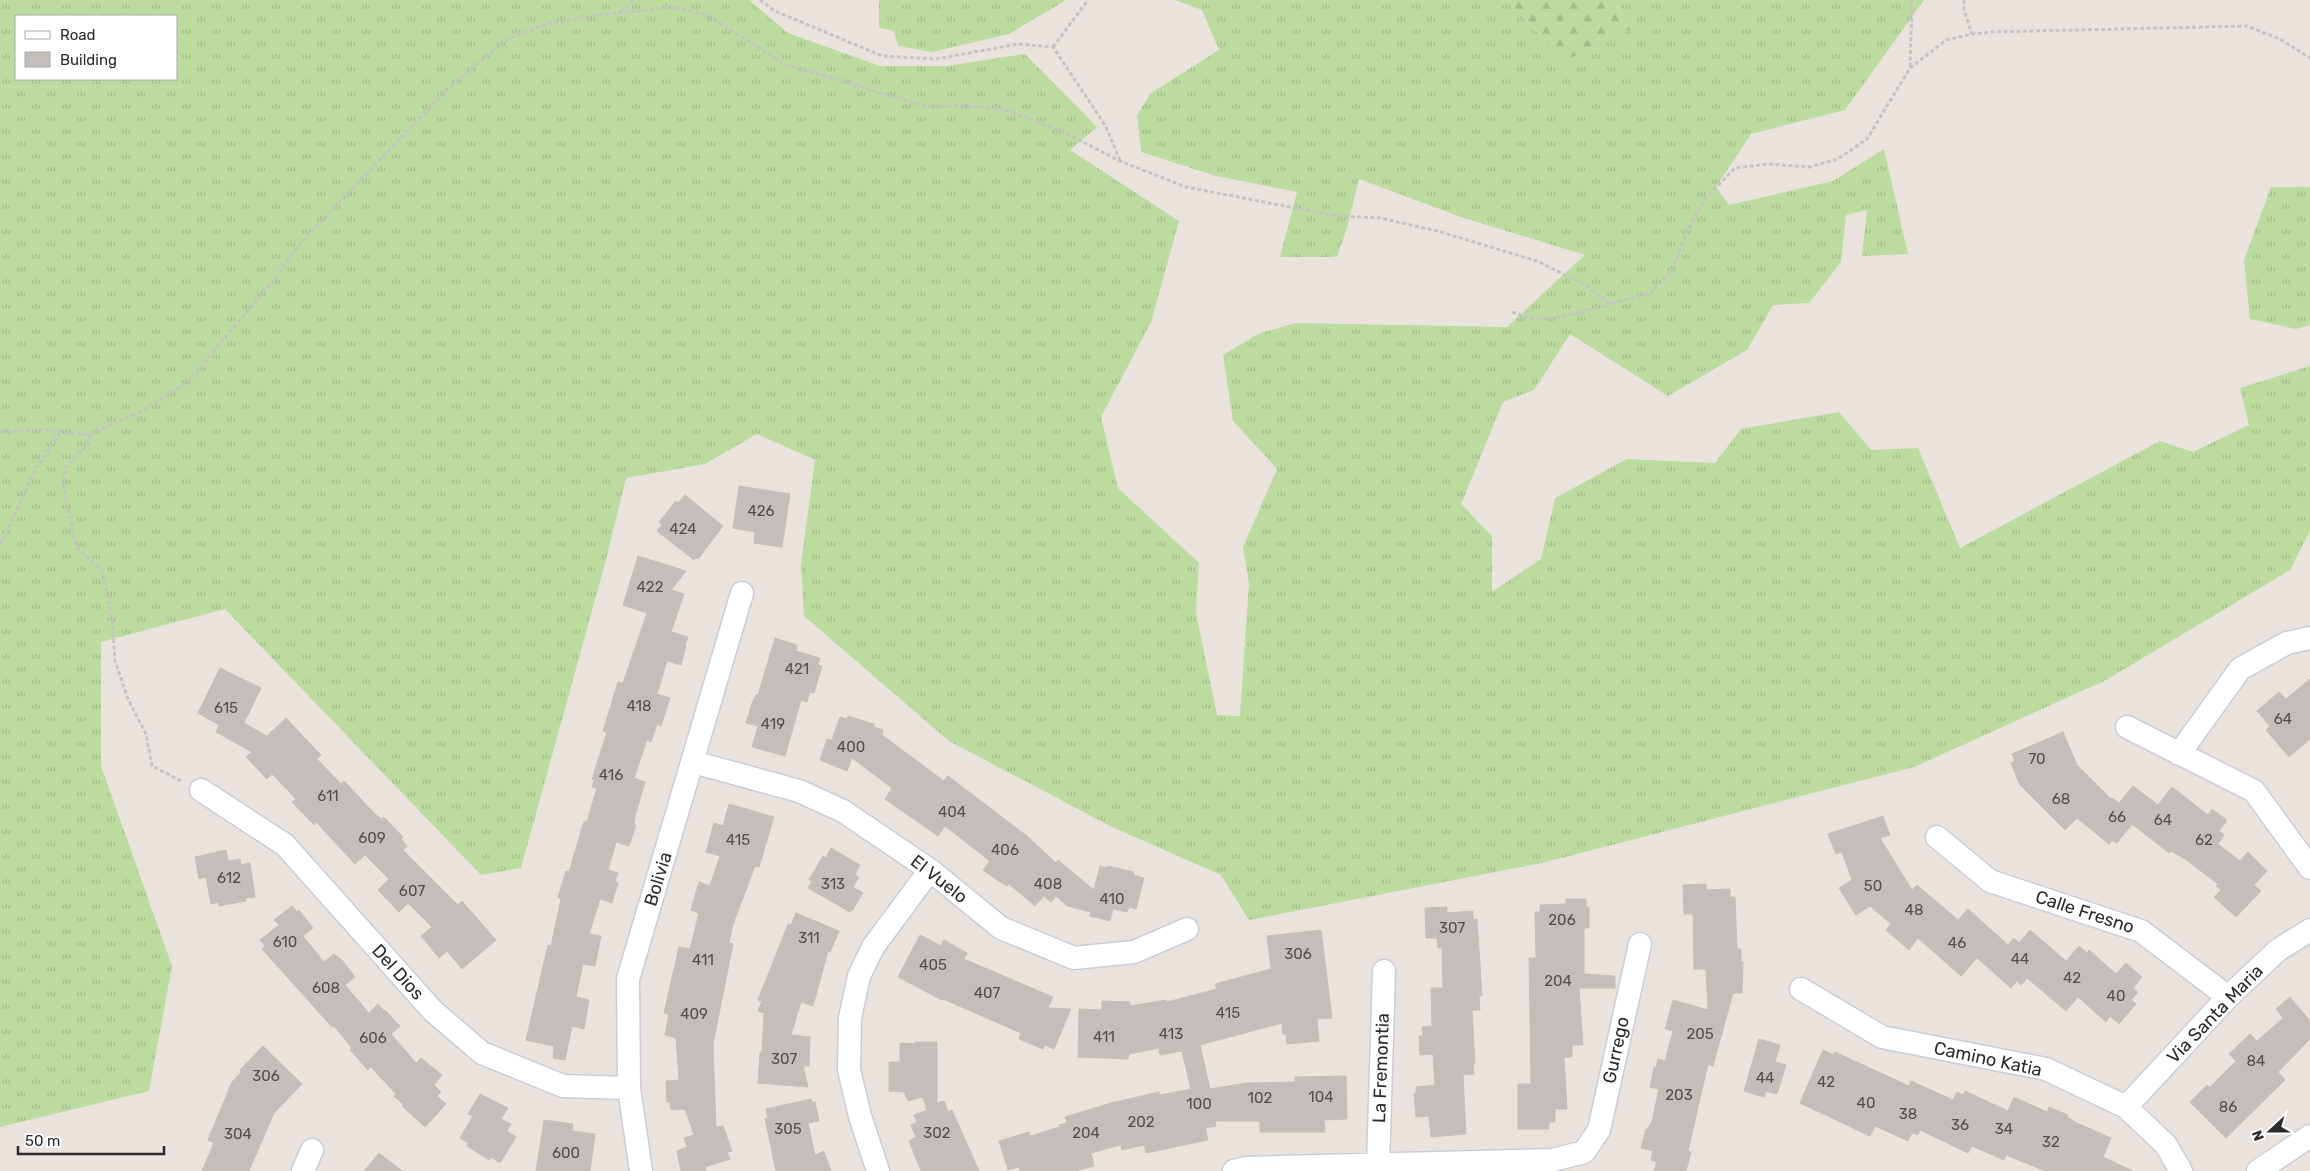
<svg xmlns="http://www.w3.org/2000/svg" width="2310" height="1171" font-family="Rubik,sans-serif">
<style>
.grass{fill:url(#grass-tufts);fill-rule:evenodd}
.forest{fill:url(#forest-firs)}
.building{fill:#c3beb9;stroke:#c6bfb7}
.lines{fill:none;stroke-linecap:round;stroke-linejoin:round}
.minor-casing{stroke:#c9cdd6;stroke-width:25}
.path{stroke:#c3c3c3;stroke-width:3;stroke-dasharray:4 2.5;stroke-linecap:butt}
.minor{stroke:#fff;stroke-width:22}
.labels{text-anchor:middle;stroke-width:4;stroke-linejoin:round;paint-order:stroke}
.number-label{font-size:15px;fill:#504f4e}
.street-label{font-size:18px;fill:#2a2a2a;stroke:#fff}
</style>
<defs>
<pattern id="grass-tufts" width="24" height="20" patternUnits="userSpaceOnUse" patternTransform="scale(1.25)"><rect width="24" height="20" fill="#bbdb9f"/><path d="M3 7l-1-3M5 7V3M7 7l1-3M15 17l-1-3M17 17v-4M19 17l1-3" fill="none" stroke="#a1bc89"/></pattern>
<pattern id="forest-firs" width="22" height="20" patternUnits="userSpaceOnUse" patternTransform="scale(1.25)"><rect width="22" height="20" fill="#bbdb9f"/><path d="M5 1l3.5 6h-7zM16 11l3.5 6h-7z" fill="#a1bc89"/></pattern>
</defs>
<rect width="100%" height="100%" fill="#eae3dd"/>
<!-- grass -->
<path class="grass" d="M0 0H749L788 33 880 66H947L1025 54 1097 127 1070 150 1179 221 1151 322 1101 417 1118 488 1199 563 1196 613 1217 715 1240 716 1249 583 1243 547 1277 469 1233 421 1223 355 1258 334 1295 323 1507 327 1585 255 1464 218 1359 179 1347 228 1337 257H1280L1297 192 1216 176 1141 152 1137 115 1151 93 1219 50 1202 10 1175 0H1507L1564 61 1631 29 1613 0H1924L1845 110 1751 134 1716 187 1729 205 1833 181 1884 149 1908 254 1862 256 1867 210 1846 215 1841 262 1809 303 1773 305 1747 350 1668 396 1570 334 1534 390 1503 402 1461 504 1492 536V592L1541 559 1555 498 1627 459 1715 463 1741 429 1839 412 1871 450 1918 448 1960 548 2160 441 2193 452 2249 425 2240 388 2310 366V531L2290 570 2106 680 1914 767 1542 863 1249 920 1221 875 1110 826 949 741 804 616 801 564 815 460 757 434 705 464 626 478 606 560 521 868 481 875 225 609 101 642V766L172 966 149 1091 0 1127ZM16 16H176V79H16Z
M879 0H1066L1009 34 932 52 898 46 894 31 879 28Z
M2271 187H2310V325L2296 329 2250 319 2244 260Z"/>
<!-- forest -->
<path class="forest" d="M1507 0H1613L1631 29 1564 61Z"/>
<!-- building -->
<path class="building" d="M739 486 790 494 782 547 754 543 755 532 733 528Z
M685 495 723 526 698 559 696 558 694 560 657 531 662 525 659 522 676 501 678 503Z
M638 556 686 571 671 590 684 594 671 632 688 637 685 646H686L681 665 667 661 657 694 670 698 661 726 657 724 651 742 647 740 634 778 645 782 635 816 634 825H636L629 846 616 842 608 870 618 873 615 881 618 883 612 903 600 899 589 934 601 936 595 966 583 964 576 997 589 1000 584 1029 572 1026 565 1060 553 1058 554 1046 526 1040 548 945 551 946 561 899 558 897 566 871 569 872 584 821 587 822 597 788 592 787 594 780 592 779 607 732 603 731 618 682 623 683 647 613 623 605Z
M775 638 797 645 796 651 820 658 818 665 822 666 814 693 810 692 807 702 801 700 785 756 752 747 758 726 746 723 752 703 756 695H758Z
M220 668 261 688 244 723 267 736 286 718 321 755 317 759 341 784 344 781 375 814 381 819 384 817 403 837 401 839 407 846 403 850 458 905 462 901 496 940 462 969 447 951 439 958 421 936 432 927 408 903 399 912 378 890 389 879 365 855 355 864 316 822 314 825 292 802 296 799 272 774 267 779 246 757 252 752 216 732 219 725 198 713Z
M2310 679V739L2289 757 2266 730 2270 726 2257 711 2279 692 2286 699Z
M848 716 874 724V727L883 730 882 735 944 781 948 776 1027 836 1056 863 1058 860 1094 890 1100 866 1107 868 1108 866 1134 872 1133 875 1144 878 1136 909 1129 907 1127 912 1113 909 1110 921 1090 916 1091 912 1067 906 1056 896 1051 902 1044 896 1035 906 1009 884 1007 886 1000 882 983 870 990 861 945 826 938 836 885 799 892 788 852 758 847 771 820 760 827 739 832 740 840 717 847 719Z
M2063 732 2077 765 2111 799 2112 798 2119 803 2133 786 2158 805 2172 787 2208 815 2212 809 2227 820 2219 831 2224 835 2218 844 2240 861 2248 852 2267 871 2254 885 2261 891 2236 917 2214 897 2221 890 2216 886 2218 884 2185 859 2171 851 2169 853 2132 824 2117 843 2112 840 2109 844 2077 818 2065 830 2020 785 2011 763 2015 761 2012 754Z
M729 804 774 817 759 867 755 866 733 924 729 943 733 944 713 1044 716 1127 723 1126 732 1151 727 1152 730 1159 705 1167 706 1171H681L677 1151 687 1147 684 1138 694 1135 685 1109 671 1110 670 1102H667L666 1081 679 1080 676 1038 665 1035 669 1014 664 1013 679 947 690 949 699 913 691 910 699 882 710 886 720 856 706 852 714 823 723 826Z
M1883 816 1890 835 1880 838 1912 890 1917 885 1958 920 1968 909 2008 945 2014 938 2019 943 2030 930 2066 961 2079 946 2087 953 2089 950 2116 974 2126 963 2142 977 2133 988 2138 992 2131 1000 2136 1004 2119 1024 2110 1016 2106 1022 2078 997 2066 1011 2027 978 2021 985 2017 981 2011 988 1977 958 1961 976 1918 938 1909 950 1886 930 1891 924 1870 906 1856 915 1839 888 1852 880 1842 852 1836 854 1828 834Z
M831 848 860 865 855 875 859 877 853 887 863 893 852 911 851 909 850 912 808 888 812 881 809 880 823 856 826 858Z
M226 850 228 861 240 859 241 865 250 863 255 897 245 898 246 901 219 906V902L211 904 206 877 199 879 195 857Z
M1706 884V890L1730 889V897H1735L1737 949H1741V962H1743L1742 993H1733L1713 1066 1708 1064 1691 1138 1688 1151 1691 1152 1686 1171H1654L1657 1162 1651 1160 1653 1151 1641 1148 1646 1129H1648L1652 1121 1659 1089 1650 1087 1654 1067 1656 1068 1658 1059 1665 1061 1673 1031 1665 1029 1673 1000 1708 1010 1706 969H1694L1693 914H1684L1683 885Z
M1566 899H1586V907H1589V928H1584V974L1615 976V988H1579L1583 1045H1572V1057H1564L1567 1109H1555V1122H1549V1129H1518V1084H1531L1529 958H1536L1535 912H1540V905L1566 904Z
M292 906 297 912 299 910 313 928 303 936 324 962 334 954 342 960 355 977 345 985 369 1013 378 1004 384 1011 385 1010 400 1026 391 1034 416 1063 421 1058 442 1075 434 1085 441 1092 437 1096 446 1104 425 1127 402 1106 404 1105 394 1096 396 1094 371 1067 368 1070 350 1050 352 1048 334 1026 332 1027 262 949 265 946 260 940 279 925 274 920Z
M1447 907V913L1473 911V919H1477L1482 996H1479L1480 1010H1472L1475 1063H1473L1474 1074 1463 1075 1466 1134 1431 1137 1429 1116 1416 1117 1414 1094H1416V1087L1435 1085 1433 1054 1420 1055 1419 1036H1423L1422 1027 1432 1026 1431 988H1443L1442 948H1438L1437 938H1426L1425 908Z
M796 913 839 931 830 952 828 951 813 1006 801 1002 791 1035 810 1037 809 1066H803L808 1087 758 1083 760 1052H762L764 1013 758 1011 762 1001 758 1000 788 924 791 925Z
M1321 930 1332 1018 1317 1019 1319 1041 1287 1044 1286 1034H1283L1282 1023 1200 1045 1210 1089 1247 1083 1295 1082V1077L1346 1076 1347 1119 1324 1120 1325 1132H1260V1121H1215L1216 1126 1205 1128 1208 1140 1146 1153 1144 1145 1122 1150 1121 1145 1091 1153 1094 1166 1075 1171H1020L1019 1167 1008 1170 999 1141 1029 1132 1030 1136 1060 1127 1059 1125 1067 1123 1065 1117 1111 1103 1159 1092 1160 1095 1191 1089 1182 1051 1160 1055 1159 1048 1129 1054 1128 1059 1078 1057 1079 1009 1102 1010V1001L1130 1002V1006L1166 1000 1167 1002 1217 989 1215 984 1271 969 1267 936Z
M920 935 941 946 944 940 967 953 964 959 1053 997 1048 1008 1071 1009 1054 1049 1045 1045 1043 1049 1019 1039 1021 1033 943 999 942 1000 898 977Z
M2290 997 2310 1021V1039L2278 1072 2285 1080 2226 1138 2190 1102 2207 1085 2210 1087 2236 1061 2229 1054 2250 1034 2257 1041 2283 1018 2276 1009Z
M1759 1039 1780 1045 1775 1062 1786 1065 1777 1094 1766 1091 1764 1097 1744 1091Z
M915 1042H937V1103L944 1101 948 1112 952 1110 979 1171H921L909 1141 916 1137 911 1125 917 1122 914 1115 927 1110 923 1097 908 1101 904 1092 889 1091V1062H900V1043L915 1044Z
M263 1046 302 1084 274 1113 249 1171H202L214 1143 208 1140 232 1082 241 1072 240 1070Z
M1823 1050 1834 1055 1835 1052 1909 1086 1911 1081 1953 1100 1957 1092 1963 1095 1965 1091 2008 1111 2014 1097 2047 1112 2049 1107 2068 1115 2067 1117 2077 1123 2111 1138 2103 1157 2133 1171H2045L2006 1155 2004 1160 1972 1146 1968 1153 1920 1130 1918 1135 1912 1133 1908 1141 1875 1126 1870 1136 1800 1103Z
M480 1094 508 1108 501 1119 511 1124 507 1131 516 1137 500 1163 491 1157 489 1160 467 1146 468 1143 460 1138 473 1116 468 1114Z
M811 1099 812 1102H815L819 1121 808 1123 815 1155 824 1151 831 1171H776L765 1119 768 1118 766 1109Z
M544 1120 573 1124 572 1131 595 1134 590 1171H536Z
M379 1153 402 1171H364Z"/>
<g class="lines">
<defs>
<path id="minor" d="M2127 727 2254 791 2310 868
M2179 754 2240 669 2287 643 2310 638
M693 762 799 791 843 811 930 870 1001 928 1074 958 1134 952 1187 929
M201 790 285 845 433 1011 482 1053 563 1086 629 1088
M1937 837 1990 881 2141 931 2228 997
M1801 989 1882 1037 2046 1069 2126 1107 2166 1145 2181 1171
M2126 1107 2228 997 2278 950 2310 930
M1378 1165 1384 971
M303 1171 312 1150
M641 1171 629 1088 628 979 742 593
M878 1171 860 1116 849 1070 850 1018 859 976 873 947 930 870
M1234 1171 1246 1168 1553 1160 1584 1152 1599 1130 1640 944
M2258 1171 2310 1136"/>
</defs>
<!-- minor casing -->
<use href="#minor" class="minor-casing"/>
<!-- path -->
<path class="path" d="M760 0 775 11 882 56 936 59 1018 44 1053 47 1105 125 1120 160
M1964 0V10L1972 34
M621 12 633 0
M1053 47 1088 0
M1910 67 1912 0
M1512 312 1533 319 1565 316 1608 305
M0 432 40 429 90 435 143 410 187 383 276 277 298 246 450 86 509 38 551 23 597 15 673 7 707 15 785 64 928 107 961 106 1000 108 1059 130 1120 161 1186 187 1337 216 1381 218 1441 232 1537 261 1586 285 1609 304 1651 293 1672 271 1687 232 1704 200 1735 168 1769 164 1810 167 1838 159 1867 139 1910 68 1946 40 1972 34 1990 32 2247 26 2280 39 2310 58
M90 435 89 443 66 466 63 485 76 546 103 573 112 620 115 661 128 699 146 734 152 766 183 782
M0 545 37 467 60 433"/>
<!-- minor -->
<use href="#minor" class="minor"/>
</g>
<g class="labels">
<!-- number labels -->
<g class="number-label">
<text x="761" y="516">426</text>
<text x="683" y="534">424</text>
<text x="650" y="592">422</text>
<text x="797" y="674">421</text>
<text x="639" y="711">418</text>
<text x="226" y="713">615</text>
<text x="2283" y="724">64</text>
<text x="773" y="729">419</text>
<text x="851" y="752">400</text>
<text x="2037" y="764">70</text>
<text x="611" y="780">416</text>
<text x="328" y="801">611</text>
<text x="2061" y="804">68</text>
<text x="952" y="817">404</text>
<text x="2117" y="822">66</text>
<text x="2163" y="825">64</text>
<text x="372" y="843">609</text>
<text x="738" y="845">415</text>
<text x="2204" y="845">62</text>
<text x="1005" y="855">406</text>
<text x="229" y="883">612</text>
<text x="833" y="889">313</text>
<text x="1048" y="889">408</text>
<text x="1873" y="891">50</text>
<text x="412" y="896">607</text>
<text x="1112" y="904">410</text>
<text x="1914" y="915">48</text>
<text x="1562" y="925">206</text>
<text x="1452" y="933">307</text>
<text x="809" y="943">311</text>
<text x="285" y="947">610</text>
<text x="1957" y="948">46</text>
<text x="1298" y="959">306</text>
<text x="2020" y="964">44</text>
<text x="703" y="965">411</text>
<text x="933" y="970">405</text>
<text x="2072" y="983">42</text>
<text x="1558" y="986">204</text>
<text x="326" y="993">608</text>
<text x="987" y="998">407</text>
<text x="2116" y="1001">40</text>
<text x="1228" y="1018">415</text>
<text x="694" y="1019">409</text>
<text x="1171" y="1039">413</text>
<text x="1700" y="1039">205</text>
<text x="1104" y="1042">411</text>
<text x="373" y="1043">606</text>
<text x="784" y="1064">307</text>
<text x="2256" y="1066">84</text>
<text x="266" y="1081">306</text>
<text x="1765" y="1083">44</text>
<text x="1826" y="1087">42</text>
<text x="1679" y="1100">203</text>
<text x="1321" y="1102">104</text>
<text x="1260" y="1103">102</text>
<text x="1866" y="1108">40</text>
<text x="1199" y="1109">100</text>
<text x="2228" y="1112">86</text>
<text x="1908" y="1119">38</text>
<text x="1141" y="1127">202</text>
<text x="1960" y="1130">36</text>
<text x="788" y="1134">305</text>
<text x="2004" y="1134">34</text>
<text x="937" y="1138">302</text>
<text x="1086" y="1138">204</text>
<text x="238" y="1139">304</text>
<text x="2051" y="1147">32</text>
<text x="566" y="1158">600</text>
</g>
<!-- street labels -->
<g class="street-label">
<text transform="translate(658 879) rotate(-73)" y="6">Bolivia</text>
<text transform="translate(939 879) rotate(38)" y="6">El Vuelo</text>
<text transform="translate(2085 912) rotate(18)" y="6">Calle Fresno</text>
<text transform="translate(398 972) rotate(48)" y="6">Del Dios</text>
<text transform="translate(2215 1014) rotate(-46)" y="6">Via Santa Maria</text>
<text transform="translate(1616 1050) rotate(-78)" y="6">Gurrego</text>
<text transform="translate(1988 1059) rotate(12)" y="6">Camino Katia</text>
<text transform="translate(1381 1068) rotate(-88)" y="6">La Fremontia</text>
</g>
</g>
<!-- legend -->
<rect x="15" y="15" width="162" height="65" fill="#ffffff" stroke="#aaaaaa"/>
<rect x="25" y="31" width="25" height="8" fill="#ffffff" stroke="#aaaaaa"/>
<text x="60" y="40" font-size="15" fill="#2a2a2a">Road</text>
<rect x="25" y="52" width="25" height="15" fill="#c3beb9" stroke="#aaaaaa"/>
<text x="60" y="65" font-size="15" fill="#2a2a2a">Building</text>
<!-- north arrow -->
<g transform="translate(2270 1131) rotate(249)" stroke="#ffffff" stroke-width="4" paint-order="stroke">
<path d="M0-4L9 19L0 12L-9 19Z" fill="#2a2a2a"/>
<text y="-8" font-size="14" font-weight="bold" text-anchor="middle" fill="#2a2a2a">N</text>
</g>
<!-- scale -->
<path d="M18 1146v8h146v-8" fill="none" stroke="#2a2a2a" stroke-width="2.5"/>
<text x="25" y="1146" font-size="15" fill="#2a2a2a" stroke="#ffffff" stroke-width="4" paint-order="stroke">50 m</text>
</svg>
